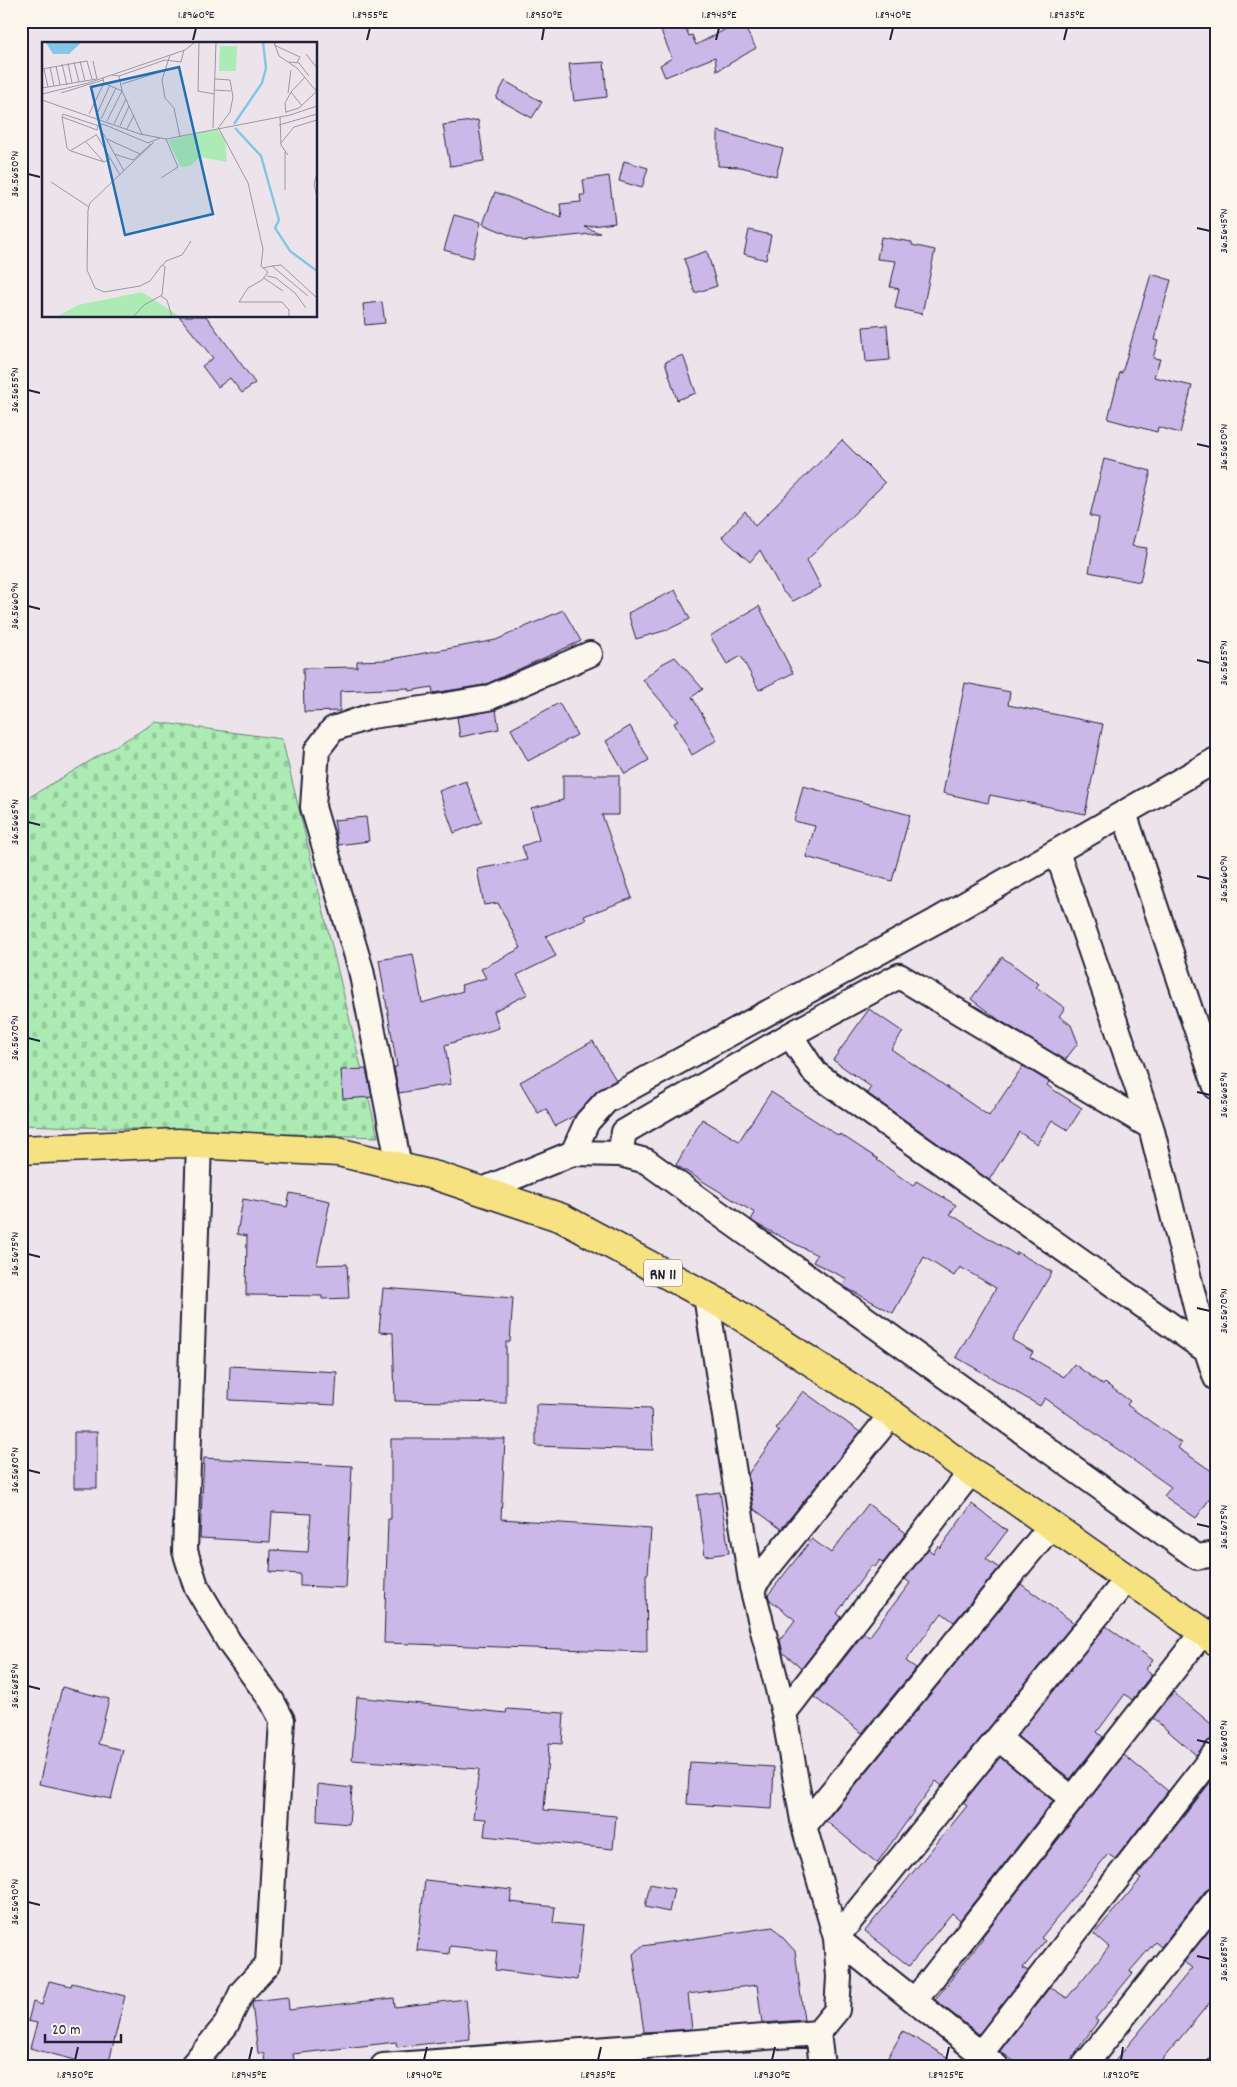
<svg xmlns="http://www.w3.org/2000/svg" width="1237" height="2087" font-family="Dekko,sans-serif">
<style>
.cemetery{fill:url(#cemetery-stones);stroke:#678778}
.building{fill:#ccb8e8;stroke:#22223b}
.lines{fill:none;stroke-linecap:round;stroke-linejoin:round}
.service-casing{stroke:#22223b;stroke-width:15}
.minor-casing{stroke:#22223b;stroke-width:28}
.primary-casing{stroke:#22223b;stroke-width:31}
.service{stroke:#fbf7ec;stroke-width:11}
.minor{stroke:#fbf7ec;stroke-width:24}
.primary{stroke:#f7e281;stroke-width:28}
.ticks{fill:none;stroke:#22223b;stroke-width:2}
.labels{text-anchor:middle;stroke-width:4;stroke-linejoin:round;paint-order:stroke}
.shield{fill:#fbf7ec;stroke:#636270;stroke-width:1}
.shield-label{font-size:16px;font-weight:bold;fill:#22223b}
.inset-river{fill:none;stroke:#85c6e6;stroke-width:2.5}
.inset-road{fill:none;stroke:#9c96a5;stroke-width:1}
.view{fill:#1f6fb2;fill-opacity:0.15;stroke:#1f6fb2;stroke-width:2.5}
.inset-edge{fill:none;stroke:#22223b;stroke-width:2.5}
.neatline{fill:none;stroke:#22223b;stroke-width:2}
.ticks-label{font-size:12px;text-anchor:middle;fill:#22223b}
</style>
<defs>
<pattern id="cemetery-stones" width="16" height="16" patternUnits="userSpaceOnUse" patternTransform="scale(1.25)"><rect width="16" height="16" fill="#acecb4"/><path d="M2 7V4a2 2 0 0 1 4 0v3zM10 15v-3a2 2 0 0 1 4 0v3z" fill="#94ca9c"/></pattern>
</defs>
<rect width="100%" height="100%" fill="#ede4eb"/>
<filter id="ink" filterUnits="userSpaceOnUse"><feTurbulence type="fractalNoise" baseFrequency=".02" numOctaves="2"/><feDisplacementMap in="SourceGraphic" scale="10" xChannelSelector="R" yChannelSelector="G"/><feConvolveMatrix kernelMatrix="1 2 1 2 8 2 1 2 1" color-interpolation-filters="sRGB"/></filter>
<g filter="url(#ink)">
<!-- cemetery -->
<path class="cemetery" d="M156 722 282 739 378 1137 21 1125V802Z"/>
<!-- building -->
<path class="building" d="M657 21H683L689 36 692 35 696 45 741 21 756 48 717 71 715 57 665 77 660 65 672 58Z
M604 62 607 97 574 101 569 64Z
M505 81 542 102 532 118 496 98Z
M478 120 484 161 450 166 443 125Z
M718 131 783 149 776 176 741 167 718 166Z
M624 161 648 168 642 188 619 181Z
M609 176 615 223 584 227 600 233 524 241 483 224 495 192 562 218 560 204 581 202 580 195H585L583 180Z
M454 215 481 222 473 258 444 250Z
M749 230 771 235 766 260 744 254Z
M881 237 912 242V245L935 250 922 314 895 308 899 289 890 287 896 261 877 259Z
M707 251 717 286 695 293 684 259Z
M1151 274 1171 280 1154 340 1158 341 1153 358 1160 359 1154 377 1192 386 1180 433 1158 427 1157 432 1108 419 1120 372 1122 373Z
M382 302 385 323 365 325 363 304Z
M179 316H206L255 383 242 393 230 378 218 387 202 366 213 358Z
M887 325 890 360 866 362 863 327Z
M683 355 696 393 677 400 665 362Z
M842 440 885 483 807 560 821 587 793 601 782 591 760 550 750 562 722 537 745 511 755 526Z
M1104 459 1151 471 1132 546 1147 548 1140 582 1089 572 1099 518 1090 516Z
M675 590 690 619 667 630 636 639 628 613Z
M759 606 793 673 759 690 741 656 727 664 710 636Z
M563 610 581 641 484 685 433 693 432 687 409 691 408 688 340 691V711L304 712 303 668 357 667V661L386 660 496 640Z
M675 657 703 689 692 697 717 740 692 755 674 723 678 721 643 680 662 664Z
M965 683 1010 692 1008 705 1103 724 1085 814 990 795 988 803 943 793Z
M559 703 577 735 528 761 511 729Z
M496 710 499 729 460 737 457 717Z
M630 726 649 760 625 774 606 741Z
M563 775H619V815H602L632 898 584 916 586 920 546 936 556 956 517 975 528 994 494 1011 499 1028 445 1045 451 1084 399 1093 394 1067H397L379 960 413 954 422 1003 463 991 461 985 486 978 481 969 521 948 498 903 484 905 477 869 527 860 522 846 539 840 531 808 563 800Z
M466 781 482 822 454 833 439 791Z
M803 786 910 815 892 881 806 857 815 826 794 821Z
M366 817 369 841 338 845 334 820Z
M1002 957 1039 984 1036 987 1065 1008 1059 1016 1071 1025 1078 1043 1065 1060 999 1020 971 999Z
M869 1009 903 1032 891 1049 989 1116 1023 1066 1049 1082 1047 1085 1052 1089 1082 1108 1068 1130 1052 1120 1037 1144 1019 1132 989 1180 867 1093 871 1087 833 1060Z
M593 1041 616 1080 596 1092 576 1115 555 1126 546 1109 538 1113 520 1082Z
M366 1069 372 1097 343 1099 341 1070Z
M771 1092 839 1136 840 1134 878 1159 877 1160 913 1186 916 1181 956 1205 950 1214 1016 1255 1017 1252 1052 1272 1012 1340 1033 1352 1030 1357 1064 1377 1074 1364 1103 1385 1105 1383 1130 1401 1127 1405 1181 1443 1178 1448 1216 1474V1490L1196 1518 1164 1496 1171 1487 1045 1398 1040 1406 956 1357 996 1288 960 1267 954 1276 924 1257 893 1313 843 1286 847 1279 813 1262 817 1255 758 1225 751 1220 755 1213 676 1165 702 1119 739 1141Z
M290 1193 330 1201 317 1265 347 1264 349 1298 322 1299V1296L246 1295 247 1236 237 1234 243 1199 287 1207Z
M383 1288 513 1298 510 1342H506V1403L395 1401 393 1333 379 1332Z
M230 1366 337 1372 335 1405 229 1400Z
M803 1391 860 1432 781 1529 754 1509 748 1474 779 1431 776 1428Z
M536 1404 651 1408 653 1450 536 1446Z
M74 1432H97V1488H74Z
M391 1439H505L501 1519 651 1529 648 1574H646L647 1652 384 1643 388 1519H391Z
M204 1458 352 1466 346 1588 300 1586V1574L270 1572 271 1550 308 1552 311 1514 272 1512 270 1542 200 1538Z
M720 1492 729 1553 705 1556 697 1495Z
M868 1504 906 1533 883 1563 880 1560 875 1567 872 1565 837 1613 841 1617 802 1668 783 1653 780 1640 795 1620 770 1600 768 1595 812 1539 831 1553Z
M972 1504 1007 1531 986 1559 999 1568 954 1622 942 1613 906 1661 916 1668 862 1733 814 1697 864 1633 869 1637 910 1583 905 1579 928 1549 933 1553 938 1546 940 1548Z
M1021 1584 1074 1623 942 1786 936 1781 877 1863 826 1821Z
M1106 1626 1153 1660 1146 1669 1152 1674 1132 1700 1125 1694 1097 1732 1103 1737 1070 1779 1017 1736Z
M62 1687 109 1699 98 1744 123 1750 111 1799 39 1784Z
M1173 1692 1216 1728V1739L1206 1743 1196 1755 1153 1718Z
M357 1697 506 1713 507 1709 564 1713 562 1744 549 1743 544 1810 616 1816 613 1849 484 1836 486 1819 473 1818 479 1769 352 1760Z
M1124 1755 1168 1791 1115 1859 1108 1854 1041 1938 1045 1941 1023 1968 1028 1971 979 2034 935 2000 983 1938 982 1937Z
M1000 1757 1053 1801 960 1920 952 1913 909 1966 865 1931 967 1806 963 1803Z
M690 1762 774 1767 772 1809 687 1804Z
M1216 1775V1887L1205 1891 1161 1947 1155 1942 1130 1971 1133 1973 1095 2019 1098 2021 1066 2066H1020L1000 2051 1050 1987 1067 1998 1109 1947 1094 1934 1141 1879 1137 1876Z
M318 1784 352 1788 349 1824 317 1821Z
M425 1880 512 1890 510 1902 555 1907 553 1923 583 1926 577 1980 495 1970 497 1951 450 1946 449 1954 417 1950Z
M650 1884 674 1889 669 1912 645 1907Z
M1216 1922V1995L1157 2066H1111L1192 1968 1184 1962Z
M773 1927 795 1951 804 2020 762 2023 757 1985 688 1994 692 2029 644 2032 633 1954 642 1946Z
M49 1981 71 1986 72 1983 125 1996 108 2066H73L75 2060 30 2048 37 2023 28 2021 33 2002 42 2005Z
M288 1997 289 2010 394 1998 395 2007 466 1999 470 2039 397 2047 396 2042 293 2054 295 2066H265L264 2054 258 2053 252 2003 253 2001Z
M903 2031 962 2066H883Z"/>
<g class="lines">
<defs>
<path id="service" d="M1213 2066 1216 2060"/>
<path id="minor" d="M1124 813 1216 1087
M1057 852 1151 1127 1207 1351 1216 1378
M790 1035 815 1073 1207 1351
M573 1153 587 1122 606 1101 936 921 1216 760
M620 1154 624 1132 790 1035 899 976 1151 1127
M399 1166 361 970 313 807 317 750 333 729 371 716 429 708 488 698 590 654
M480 1191 573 1153 620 1154 646 1161 1197 1557 1216 1554
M706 1296 752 1587 784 1713 804 1826 836 1938 839 1977 837 2010 818 2033 822 2066
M752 1587 892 1414
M784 1713 971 1472
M998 1738 1071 1798
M804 1826 1051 1526
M915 2000 1203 1632
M981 2053 1216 1752
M192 2066 226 2025 242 1992 268 1964 282 1720 272 1701 229 1642 196 1586 185 1551 199 1144
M383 2066 818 2033
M996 2066 836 1938 1127 1579
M1084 2066 1216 1900"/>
<path id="primary" d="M21 1150 178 1143 338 1152 437 1176 562 1218 725 1306 892 1414 971 1472 1005 1493 1216 1641"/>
</defs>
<!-- service casing -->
<use href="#service" class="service-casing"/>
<!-- minor casing -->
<use href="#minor" class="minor-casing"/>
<!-- primary casing -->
<use href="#primary" class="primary-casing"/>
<!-- service -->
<use href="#service" class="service"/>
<!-- minor -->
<use href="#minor" class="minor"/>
<!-- primary -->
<use href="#primary" class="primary"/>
</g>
</g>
<!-- ticks -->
<path class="ticks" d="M193 40 196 28M367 40 370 28M542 40 544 28M716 40 719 28M890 40 893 28M1064 40 1067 28M28 174 40 177M1197 228 1210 231M28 390 40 393M1197 444 1210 447M28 606 40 609M1197 660 1210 663M28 822 40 825M1197 876 1210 879M28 1038 40 1041M1197 1092 1210 1095M28 1254 40 1257M1197 1308 1210 1311M28 1470 40 1473M1197 1524 1210 1527M28 1686 40 1689M1197 1740 1210 1743M28 1902 40 1905M1197 1956 1210 1959M75 2060 78 2047M249 2060 252 2047M424 2060 427 2047M598 2060 601 2047M772 2060 775 2047M946 2060 949 2047M1121 2060 1123 2047"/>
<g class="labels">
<!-- shield labels -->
<rect class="shield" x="644" y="1259.5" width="38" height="27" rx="4"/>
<g class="shield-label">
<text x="663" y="1279">RN 11</text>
</g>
</g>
<!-- overview -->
<g transform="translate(42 42)">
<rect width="275" height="275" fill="#ede4eb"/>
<path d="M100 250 139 275H14L36 263Z" fill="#acecb4"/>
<path d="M175 87 183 98 185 120 158 115 148 124 139 125 126 98Z" fill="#acecb4"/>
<path d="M178 4H195L194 29H177Z" fill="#acecb4"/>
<path d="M40 0 27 12H11L4 1Z" fill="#85c6e6"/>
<path class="inset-river" d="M192 82 220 41 224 26 221 0M193 86 219 114 237 178 233 186 248 209 275 229"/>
<path class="inset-road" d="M157 0 156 49 172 52M232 0 237 14 255 26 275 50M232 3 258 15 255 20M264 12 275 26M128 13 120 38 123 56 132 66 138 95M38 19 43 39M32 20 37 40M247 20 257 21 267 34M26 21 30 41M20 22 25 43M14 24 18 43M8 25 12 44M0 27 45 19 50 37M2 27 6 45M70 33 77 34 123 18 139 20 142 8M77 34 80 49 100 92M61 36 62 41 80 49 65 79M173 37 188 38 191 55 188 70 177 85M80 42 124 28M0 46 55 37 51 19M172 48 189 49M19 51 61 38M246 51 249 28M0 52 46 41 143 8 153 0M0 58 98 92 124 97 248 73 275 64M260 64 249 50 263 35M244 70 257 66 275 49M244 71 243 61 249 50M47 72 62 41M54 74 68 43M20 75 21 72 57 84M238 75 239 103 246 113M59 77 74 46M72 82 84 57M237 83 275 72M78 84 87 64M176 85 206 141 221 207 219 224 226 230 220 238 206 246 197 260H240L247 268V275M171 86 174 0M85 87 92 73M54 92 78 133M54 93 28 109 25 106 20 75 55 88 56 84M65 97 98 112M44 100 61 119M239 101 252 85 275 78M29 109 62 120 68 117M243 110V148M72 112 91 118 109 102M82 129 57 84 61 82 106 101 118 96M275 131 272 142 275 156M119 136 136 125 124 97M9 140 47 165M121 223 124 219 140 213 149 199M230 224 239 223 275 256M221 226 230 224 266 254M225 234 234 236 253 251 264 266M222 236 241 249M119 254 125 258 130 275M91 275 102 263 120 253 123 225 120 223 108 239 98 244 62 250 53 246 45 228 46 168 48 161 112 100"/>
<path class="view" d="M137 25 171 172 83 193 49 45Z"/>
<rect width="275" height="275" class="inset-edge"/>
</g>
<!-- margin -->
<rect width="1237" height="2087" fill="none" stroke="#fbf7ec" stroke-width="55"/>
<!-- scale -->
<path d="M45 2034v8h76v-8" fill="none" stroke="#22223b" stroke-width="2.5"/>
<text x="52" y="2034" font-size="15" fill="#22223b" stroke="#fbf7ec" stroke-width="4" paint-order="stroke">20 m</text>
<rect x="28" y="28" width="1182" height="2032" class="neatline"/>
<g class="ticks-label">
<text x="196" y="18">1.8960°E</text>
<text x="370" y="18">1.8955°E</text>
<text x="544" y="18">1.8950°E</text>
<text x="719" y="18">1.8945°E</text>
<text x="893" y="18">1.8940°E</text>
<text x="1067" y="18">1.8935°E</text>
<text transform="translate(14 174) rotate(-90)" y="4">36.5650°N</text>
<text transform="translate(1223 231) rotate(-90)" y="4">36.5645°N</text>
<text transform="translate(14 390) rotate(-90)" y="4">36.5655°N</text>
<text transform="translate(1223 447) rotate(-90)" y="4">36.5650°N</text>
<text transform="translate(14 606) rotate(-90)" y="4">36.5660°N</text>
<text transform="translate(1223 663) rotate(-90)" y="4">36.5655°N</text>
<text transform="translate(14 822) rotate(-90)" y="4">36.5665°N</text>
<text transform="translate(1223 879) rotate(-90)" y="4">36.5660°N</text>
<text transform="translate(14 1038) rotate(-90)" y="4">36.5670°N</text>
<text transform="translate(1223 1095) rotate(-90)" y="4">36.5665°N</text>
<text transform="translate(14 1254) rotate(-90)" y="4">36.5675°N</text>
<text transform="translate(1223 1311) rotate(-90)" y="4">36.5670°N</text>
<text transform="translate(14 1470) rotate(-90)" y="4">36.5680°N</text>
<text transform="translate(1223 1527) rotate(-90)" y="4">36.5675°N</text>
<text transform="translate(14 1686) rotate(-90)" y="4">36.5685°N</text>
<text transform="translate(1223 1743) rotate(-90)" y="4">36.5680°N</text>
<text transform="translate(14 1902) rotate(-90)" y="4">36.5690°N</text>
<text transform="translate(1223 1959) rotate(-90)" y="4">36.5685°N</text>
<text x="75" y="2078">1.8950°E</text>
<text x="249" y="2078">1.8945°E</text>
<text x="424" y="2078">1.8940°E</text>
<text x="598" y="2078">1.8935°E</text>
<text x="772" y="2078">1.8930°E</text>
<text x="946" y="2078">1.8925°E</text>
<text x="1121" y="2078">1.8920°E</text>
</g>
</svg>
